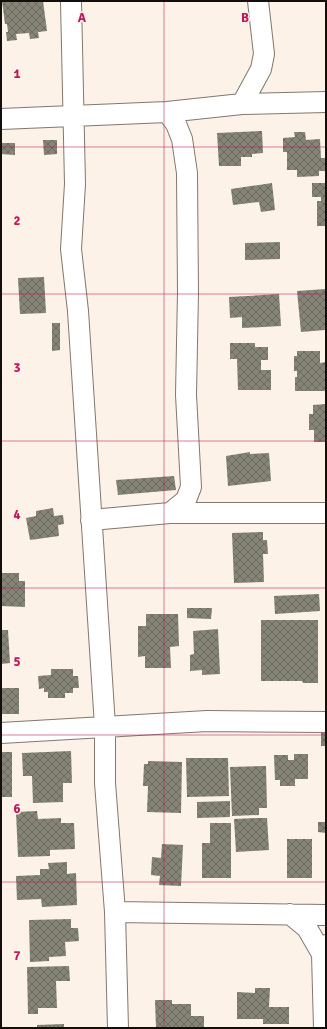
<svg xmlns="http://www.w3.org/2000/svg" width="327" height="1029" font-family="Signika,sans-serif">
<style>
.building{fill:url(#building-cross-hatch)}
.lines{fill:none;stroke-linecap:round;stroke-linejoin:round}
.minor-casing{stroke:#81786e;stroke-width:22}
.minor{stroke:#fff;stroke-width:20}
.grid{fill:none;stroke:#c2185b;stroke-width:1;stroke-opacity:0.55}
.grid-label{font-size:13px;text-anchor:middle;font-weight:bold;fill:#c2185b;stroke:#fcf2e7;stroke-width:3;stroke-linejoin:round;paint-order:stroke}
</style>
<defs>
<pattern id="building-cross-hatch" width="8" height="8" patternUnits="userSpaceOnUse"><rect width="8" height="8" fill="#858477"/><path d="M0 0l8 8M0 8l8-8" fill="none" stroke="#6b6a60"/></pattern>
</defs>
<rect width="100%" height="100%" fill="#fcf2e7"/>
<!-- building -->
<path class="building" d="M2 1H43L47 31 38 32 39 38 30 39 29 33 16 34 17 40 7 41 6 32H8L7 24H5Z
M262 131 263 153 252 154V157H241V166H219L217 133Z
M294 132H305L306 140 320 139 321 158H326V171H319V176L297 177V170H287V152H283V138L295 137Z
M43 140H57V154L44 155Z
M1 143H15V155L1 154Z
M272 183 275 210 261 212 259 202 233 205 231 189Z
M312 183H326V226H317V201H321V197H312Z
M280 242V259L245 260V243Z
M44 277 46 313 20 314 18 278Z
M326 289 325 330 301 332 297 291Z
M279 294 281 326 242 328V317L230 318 229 297Z
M52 323H60V350L52 351Z
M230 343H255V347H268V360H261V370H271V390H238L237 359H230Z
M297 351H320V363L326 362 325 391H295V377H297V371H294V356H297Z
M326 404V442H314V430H309V414H313V405Z
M250 452V454L269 453 271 481 228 486 226 456Z
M174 476 176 490 118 495 116 480Z
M53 508 54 516 63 515 64 524 58 525 59 536 30 540 26 518 36 516V511Z
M263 532V540H267L268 554H263L264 582 234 583 232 533Z
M1 573H19V581H25V607L1 606Z
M319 594 320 611 275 614 274 596Z
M187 608H212L211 619 187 618Z
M146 614H178L179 646 170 647 171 668H145V656L138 657V626H146Z
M261 620H318V683H303L302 681H261Z
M218 629 220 674 202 675V670L190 671V655L194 654 193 631Z
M1 630H8L10 663 1 664Z
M51 669H73V676H78L79 688H73V693H65V698H48V692H44V688L39 689 38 676 51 675Z
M1 688H19V714H1Z
M321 728H326V746H321Z
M71 751 72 783H63V802L33 803 32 776H23L22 753Z
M1 752H12V797H1Z
M294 754H308V779H295V786H280V780H275L274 755H288V760H294Z
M186 758H228L229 796 187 797Z
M148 761 182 762 181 813 147 812 148 786H143L144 764H148Z
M266 766 267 808H259V815L232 816 230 767Z
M230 801V817L197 818V802Z
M37 811 38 819 61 818V823H74L75 849 50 850V856L18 857 16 812Z
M258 818H267L269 850 236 852 234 819Z
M318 822H326V833L318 832Z
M210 823H231V878H202V843H210Z
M287 839H312V878H287Z
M162 844 183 845 181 886 159 885 160 876 151 875 152 857 161 858Z
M67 862V874L76 873 77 905 42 907 41 899 17 900 16 876 40 875V869H49L48 863Z
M71 919V928H78L79 941 65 942 66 956 49 957V961L30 962 29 920Z
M69 966 70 981H56L57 1008H38V1014H28L27 967Z
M255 988H270L269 1007H289V1024H263V1019H237V992L255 993Z
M155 1000H172V1004H191V1016H204V1028H156Z
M64 1024V1028H37V1025Z"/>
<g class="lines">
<defs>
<path id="minor" d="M71 1 75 184 71 249 78 311 105 726V783L115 912 118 1028
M242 104 261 69 264 54 258 1
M167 112 176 124 182 139 187 173 188 292 186 395 191 487 186 500 170 513
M1 119 167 112 242 104 326 102
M91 520 170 513H326
M1 733 207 721 326 722
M115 912 326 915
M290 914 307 928 322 954
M324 1028 322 954 326 945"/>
</defs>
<!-- minor casing -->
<use href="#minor" class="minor-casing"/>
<!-- minor -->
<use href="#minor" class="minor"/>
</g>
<!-- grid -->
<path class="grid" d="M164 1V1028M1 147H326M1 294H326M1 441H326M1 588H326M1 735H326M1 882H326"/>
<g class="grid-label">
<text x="82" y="22">A</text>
<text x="245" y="22">B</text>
<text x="17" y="78">1</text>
<text x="17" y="225">2</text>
<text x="17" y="372">3</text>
<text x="17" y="519">4</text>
<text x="17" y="666">5</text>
<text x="17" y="813">6</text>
<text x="17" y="960">7</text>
</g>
<!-- border -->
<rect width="327" height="1029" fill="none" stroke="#120e0b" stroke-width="4"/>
</svg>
